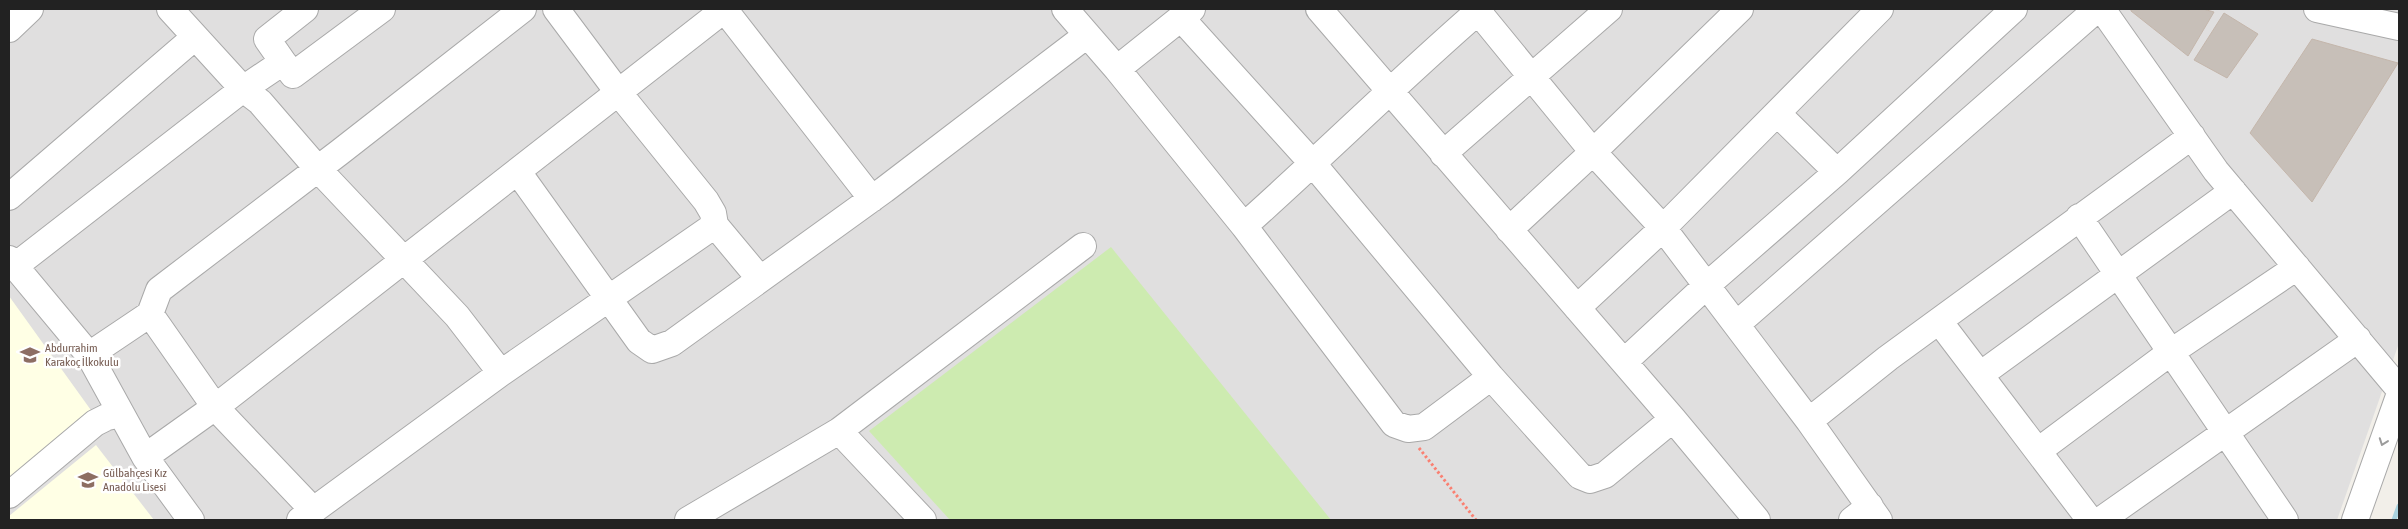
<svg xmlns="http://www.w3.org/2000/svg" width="2408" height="529" font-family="'Asap Condensed',sans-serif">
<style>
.residential{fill:#e0dfdf}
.education{fill:#ffffe5}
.grass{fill:#cdebb0}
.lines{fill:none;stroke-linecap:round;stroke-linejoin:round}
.stream{stroke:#aad3df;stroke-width:5}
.building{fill:#c7bfb8;stroke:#c4b6ab}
.minor-casing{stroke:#a9a9a9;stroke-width:28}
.path{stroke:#fa8072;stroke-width:3;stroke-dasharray:2.5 2.5;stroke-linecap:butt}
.minor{stroke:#fff;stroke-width:26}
.oneway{stroke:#9c9c9c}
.labels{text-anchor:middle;stroke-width:5;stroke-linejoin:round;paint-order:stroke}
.education-label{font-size:12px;fill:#785e54;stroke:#fff;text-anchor:start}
</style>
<rect width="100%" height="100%" fill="#f2efe9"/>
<!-- residential -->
<path class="residential" d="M9 9H2399V343L2337 520H9Z"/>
<!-- education -->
<path class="education" d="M9 296 93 413 9 482Z
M96 445 154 520H9V516Z"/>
<!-- grass -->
<path class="grass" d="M1111 247 1331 520H950L869 431Z"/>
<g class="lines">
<!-- stream -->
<path class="stream" d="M2394 520 2399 506"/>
</g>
<!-- building -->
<path class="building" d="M2131 9H2203L2214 12 2188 56 2131 11Z
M2224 13 2258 34 2227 78 2194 60Z
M2312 39 2398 63 2312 202 2250 133Z"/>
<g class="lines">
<defs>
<path id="minor" d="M170 9 243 89 283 62 267 39 305 9
M556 9 618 92 706 201 713 213 715 225 760 279
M724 9 872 199
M1065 9 1117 69 1244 226 1394 424 1408 429 1424 427 1491 377
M1319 9 1673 419 1757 520
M1476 9 1593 152 1663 228 1809 421 1879 520
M2102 9 2216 171 2399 389
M2317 9 2399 27
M1181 18 1314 165 1491 377 1580 476 1590 480 1605 475 1673 419
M9 29 30 9
M283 62 293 75 382 9
M1117 69 1192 9
M1777 113 1837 172
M1443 154 1609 9
M518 172 639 341 652 350 672 343 884 190 1087 35
M9 197 195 37
M2079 217 2285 520
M1244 226C1324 155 1400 79 1481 9
M1509 230 1593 152 1740 9
M9 259 89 355 145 457 191 520
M15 266 243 89 260 102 317 168 457 316 501 373
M1577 308 1663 228 1880 9
M150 314 215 407 313 510
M1939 321 2090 520
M1737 324 2097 9
M89 355 150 314 159 290 340 152 523 9
M1624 362 1706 286 1837 172 2014 9
M1980 375 2233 191
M1809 421 1888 358 2192 136
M839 431 923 520
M2038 451 2171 352 2297 267
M145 457 222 402 725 9
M9 495 95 423 107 417 121 414
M300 520 501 373 715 225
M688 520 839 431 1083 246
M1852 520 1870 506
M2101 520 2358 339
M2355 520 2399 396"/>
</defs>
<!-- minor casing -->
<use href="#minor" class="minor-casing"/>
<!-- path -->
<path class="path" d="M1419 448 1476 520"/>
<!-- minor -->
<use href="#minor" class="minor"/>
</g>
<!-- one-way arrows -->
<defs><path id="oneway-chevron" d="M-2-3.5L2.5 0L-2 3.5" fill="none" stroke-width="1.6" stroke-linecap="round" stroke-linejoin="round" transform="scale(1.25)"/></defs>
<use class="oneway" href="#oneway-chevron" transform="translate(2383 442) rotate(110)"/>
<!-- icons -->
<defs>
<symbol id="school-bare" viewBox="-9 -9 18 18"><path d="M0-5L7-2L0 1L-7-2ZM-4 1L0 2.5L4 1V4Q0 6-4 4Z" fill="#8d6e63" stroke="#fff" stroke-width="2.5" paint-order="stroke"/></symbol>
</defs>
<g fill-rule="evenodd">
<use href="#school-bare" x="16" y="341" width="28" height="28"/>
<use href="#school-bare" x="74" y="466" width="28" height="28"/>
</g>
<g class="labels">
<!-- education labels -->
<g class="education-label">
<text x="45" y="352">Abdurrahim<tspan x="45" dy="14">Karakoç İlkokulu</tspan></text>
<text x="103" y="477">Gülbahçesi Kız<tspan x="103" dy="14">Anadolu Lisesi</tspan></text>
</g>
</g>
<!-- border -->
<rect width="2408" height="529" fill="none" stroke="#222222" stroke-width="20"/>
</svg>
